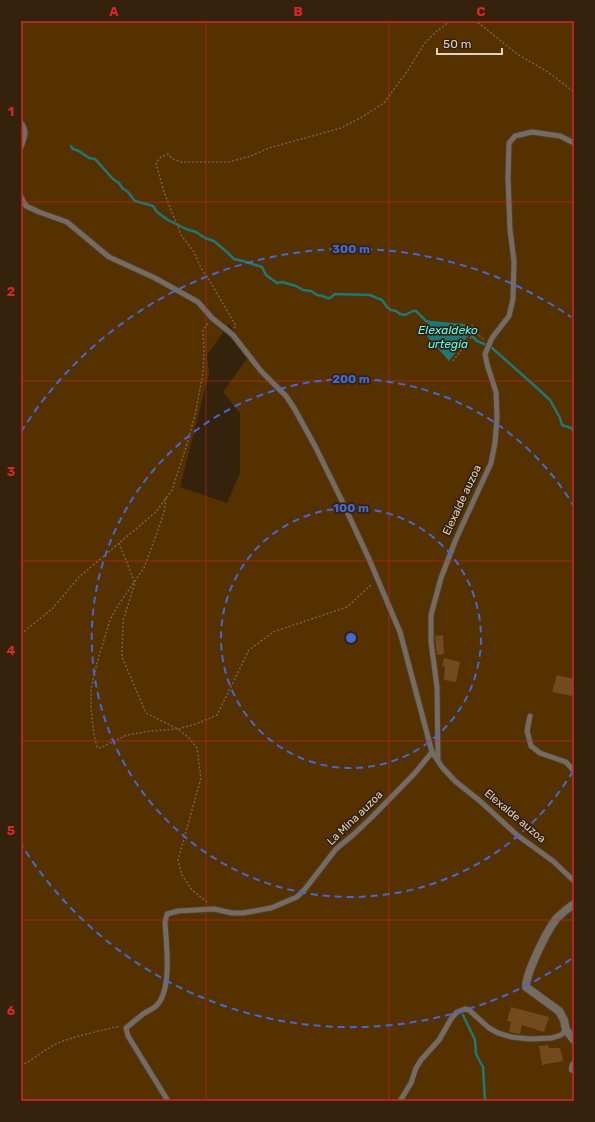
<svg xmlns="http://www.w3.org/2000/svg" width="595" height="1122" viewBox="0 0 595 1122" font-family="Rubik,sans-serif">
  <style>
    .green { fill: #563100; fill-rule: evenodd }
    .water { fill: #1d7877 }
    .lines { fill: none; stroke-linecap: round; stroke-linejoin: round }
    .stream { stroke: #1d7877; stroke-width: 2.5 }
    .building { fill: #734a1d }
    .lane-casing { stroke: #503e2a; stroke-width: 7 }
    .street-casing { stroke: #503e2a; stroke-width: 10 }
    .path { stroke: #73624f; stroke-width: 1.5; stroke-dasharray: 2 2; stroke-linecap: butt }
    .lane { stroke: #766b61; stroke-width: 5 }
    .street { stroke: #766b61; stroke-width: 8 }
    .grid { fill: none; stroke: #d62828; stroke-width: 1; stroke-opacity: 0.55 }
    .ring { fill: none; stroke: #4468d4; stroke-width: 2; stroke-dasharray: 7 5 }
    .labels { text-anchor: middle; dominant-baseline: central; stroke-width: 3.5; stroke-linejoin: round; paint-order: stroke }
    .street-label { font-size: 11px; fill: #dfd2c6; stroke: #35220c }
    .water-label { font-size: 12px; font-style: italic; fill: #5bfbf8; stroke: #35220c }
    .centre { fill: #4468d4; stroke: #35220c; stroke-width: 2 }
    .ring-label { font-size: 12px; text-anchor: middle; font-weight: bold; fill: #4468d4; stroke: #35220c; stroke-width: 3.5; stroke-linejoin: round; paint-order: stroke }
    .neatline { fill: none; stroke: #d62828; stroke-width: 1.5 }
    .grid-label { font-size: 13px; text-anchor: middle; font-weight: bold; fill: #d62828 }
  </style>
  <rect width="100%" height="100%" fill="#35220c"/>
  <path class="green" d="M21,21H574V1101H21ZM229,324L251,353L223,392L240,413V473L227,503L180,487L209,373L207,355Z"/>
  <path class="water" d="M432,321L465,324L468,336L449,361L427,336L425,327L428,323Z"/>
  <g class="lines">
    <g class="stream">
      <path d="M71,146L73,149L79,151L89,158L95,159L113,179L119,183L123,189L127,191L135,201L153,206L157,212L168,220L186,229L196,232L205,238L214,241L228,253L234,259L243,261L262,267L266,275L277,283L282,282L296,286L303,290L311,291L317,295L322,296L328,298H330L335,294L370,295L382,300L387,307L391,310L396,311L400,314L405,315L413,311H416L426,321L433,323"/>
      <path d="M465,331L468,332L477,341L491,347L536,387L550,400L560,418L562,425L571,428L574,431"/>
      <path d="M463,1015L475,1040L476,1054L483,1067L485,1101"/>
    </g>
  </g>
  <g class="building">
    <path d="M443,635L444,654L437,655L435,636Z"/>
    <path d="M444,658L460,662L456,682L444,680L445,667L442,666Z"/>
    <path d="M557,675L574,679V691L572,696L552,692Z"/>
    <path d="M511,1007L549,1017L544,1032L522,1025L520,1034L509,1032L511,1022L507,1021Z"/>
    <path d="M548,1045L549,1048H560L563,1061L542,1065L539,1046Z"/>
  </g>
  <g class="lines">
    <defs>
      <g id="lane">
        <path d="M21,123C28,131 24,139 21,147"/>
        <path d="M21,197L26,206L39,212L67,222L109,257L155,278L198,302L212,318L233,335L261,371L286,396L294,408L315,446L343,503L369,559L400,632L432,752"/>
        <path d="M530,716L527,731L531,746L540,753L566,762L574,771"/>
        <path d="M438,759L437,687L431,642V615L441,578L456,539L491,463L495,443L497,417L496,392L487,364L485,354L492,338L509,316L513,299L514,261L510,230L508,178L509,143L515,136L532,132L560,136L574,143"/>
        <path d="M168,1101L128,1036L126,1028C132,1023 137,1019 143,1014C147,1011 153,1009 156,1006C173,990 166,943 165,922L167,914L178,911L214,909L232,913H243L271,908L297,897L305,889L336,849L353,835L371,818L415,773L432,752L442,767L455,781L480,801L517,835L553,861L574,881"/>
        <path d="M400,1101L411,1083L416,1068L421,1060L439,1040L451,1019L457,1012L465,1009L469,1010L489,1028L498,1033L511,1037L530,1039L552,1038L561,1035L566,1030"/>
      </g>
      <g id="street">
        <path d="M574,904C568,908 562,913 557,918C547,930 526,973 526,987L559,1011L564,1020L566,1030L574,1040"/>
        <path d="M573,1069L574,1065"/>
      </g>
    </defs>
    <use href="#lane" class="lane-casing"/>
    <use href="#street" class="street-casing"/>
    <g class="path">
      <path d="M474,21L480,24L517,54L548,72L574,92"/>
      <path d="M468,326L472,325L474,335L478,334L485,341"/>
      <path d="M234,328L236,326L211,283L201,268L194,252L181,235L164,192L156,163L161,157L168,154L173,159L182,162H229L251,156L269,148L341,128L362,117L384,103L408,70L424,44L437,31L450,21"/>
      <path d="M453,361L471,337L468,325"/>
      <path d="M166,498L164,512L158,530L144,568L117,607L110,620L97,663L91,689V708L94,735L97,747L100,748L127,735L150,731L178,729L190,739L197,748L201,778L178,860L182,875L192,890L207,902"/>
      <path d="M119,543L135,583L123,621L122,657L146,713L178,729L196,724L217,715L249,650L273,632L347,607L372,584"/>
      <path d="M21,634L53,608L79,577L156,512L172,490L187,444L195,415L203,373L204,353L203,330L208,323"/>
      <path d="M21,1066C34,1059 45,1049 58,1043C76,1036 96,1032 115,1027H120"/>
    </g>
    <use href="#lane" class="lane"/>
    <use href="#street" class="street"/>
  </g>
  <path class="grid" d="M206,21V1101M389,21V1101M21,202H574M21,381H574M21,561H574M21,741H574M21,920H574"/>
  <g class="ring">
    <circle cx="351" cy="638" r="130"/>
    <path d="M573 771A259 259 0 1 1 573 505"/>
    <path d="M571 959A389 389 0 0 1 21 844M21 432A389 389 0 0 1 571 317"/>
  </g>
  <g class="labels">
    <g class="street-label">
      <text transform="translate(462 500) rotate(-65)">Elexalde auzoa</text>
      <text transform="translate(515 816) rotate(40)">Elexalde auzoa</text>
      <text transform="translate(355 818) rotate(-44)">La Mina auzoa</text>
    </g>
    <g class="water-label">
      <text x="448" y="330">Elexaldeko<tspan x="448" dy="14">urtegia</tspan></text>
    </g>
  </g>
  <circle cx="351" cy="638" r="6" class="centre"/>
  <g class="ring-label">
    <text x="351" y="253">300 m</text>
    <text x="351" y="383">200 m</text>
    <text x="351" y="512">100 m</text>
  </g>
  <rect width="595" height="1122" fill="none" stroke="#35220c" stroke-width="44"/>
  <path d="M437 48v6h65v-6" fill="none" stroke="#dfd2c6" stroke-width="2"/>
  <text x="443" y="48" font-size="12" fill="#dfd2c6" stroke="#35220c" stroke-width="3" paint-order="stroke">50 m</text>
  <rect x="22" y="22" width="551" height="1078" class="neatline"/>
  <g class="grid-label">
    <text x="114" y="16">A</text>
    <text x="298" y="16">B</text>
    <text x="481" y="16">C</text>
    <text x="11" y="116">1</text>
    <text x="11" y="296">2</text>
    <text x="11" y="476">3</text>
    <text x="11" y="655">4</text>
    <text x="11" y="835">5</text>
    <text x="11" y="1015">6</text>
  </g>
</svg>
